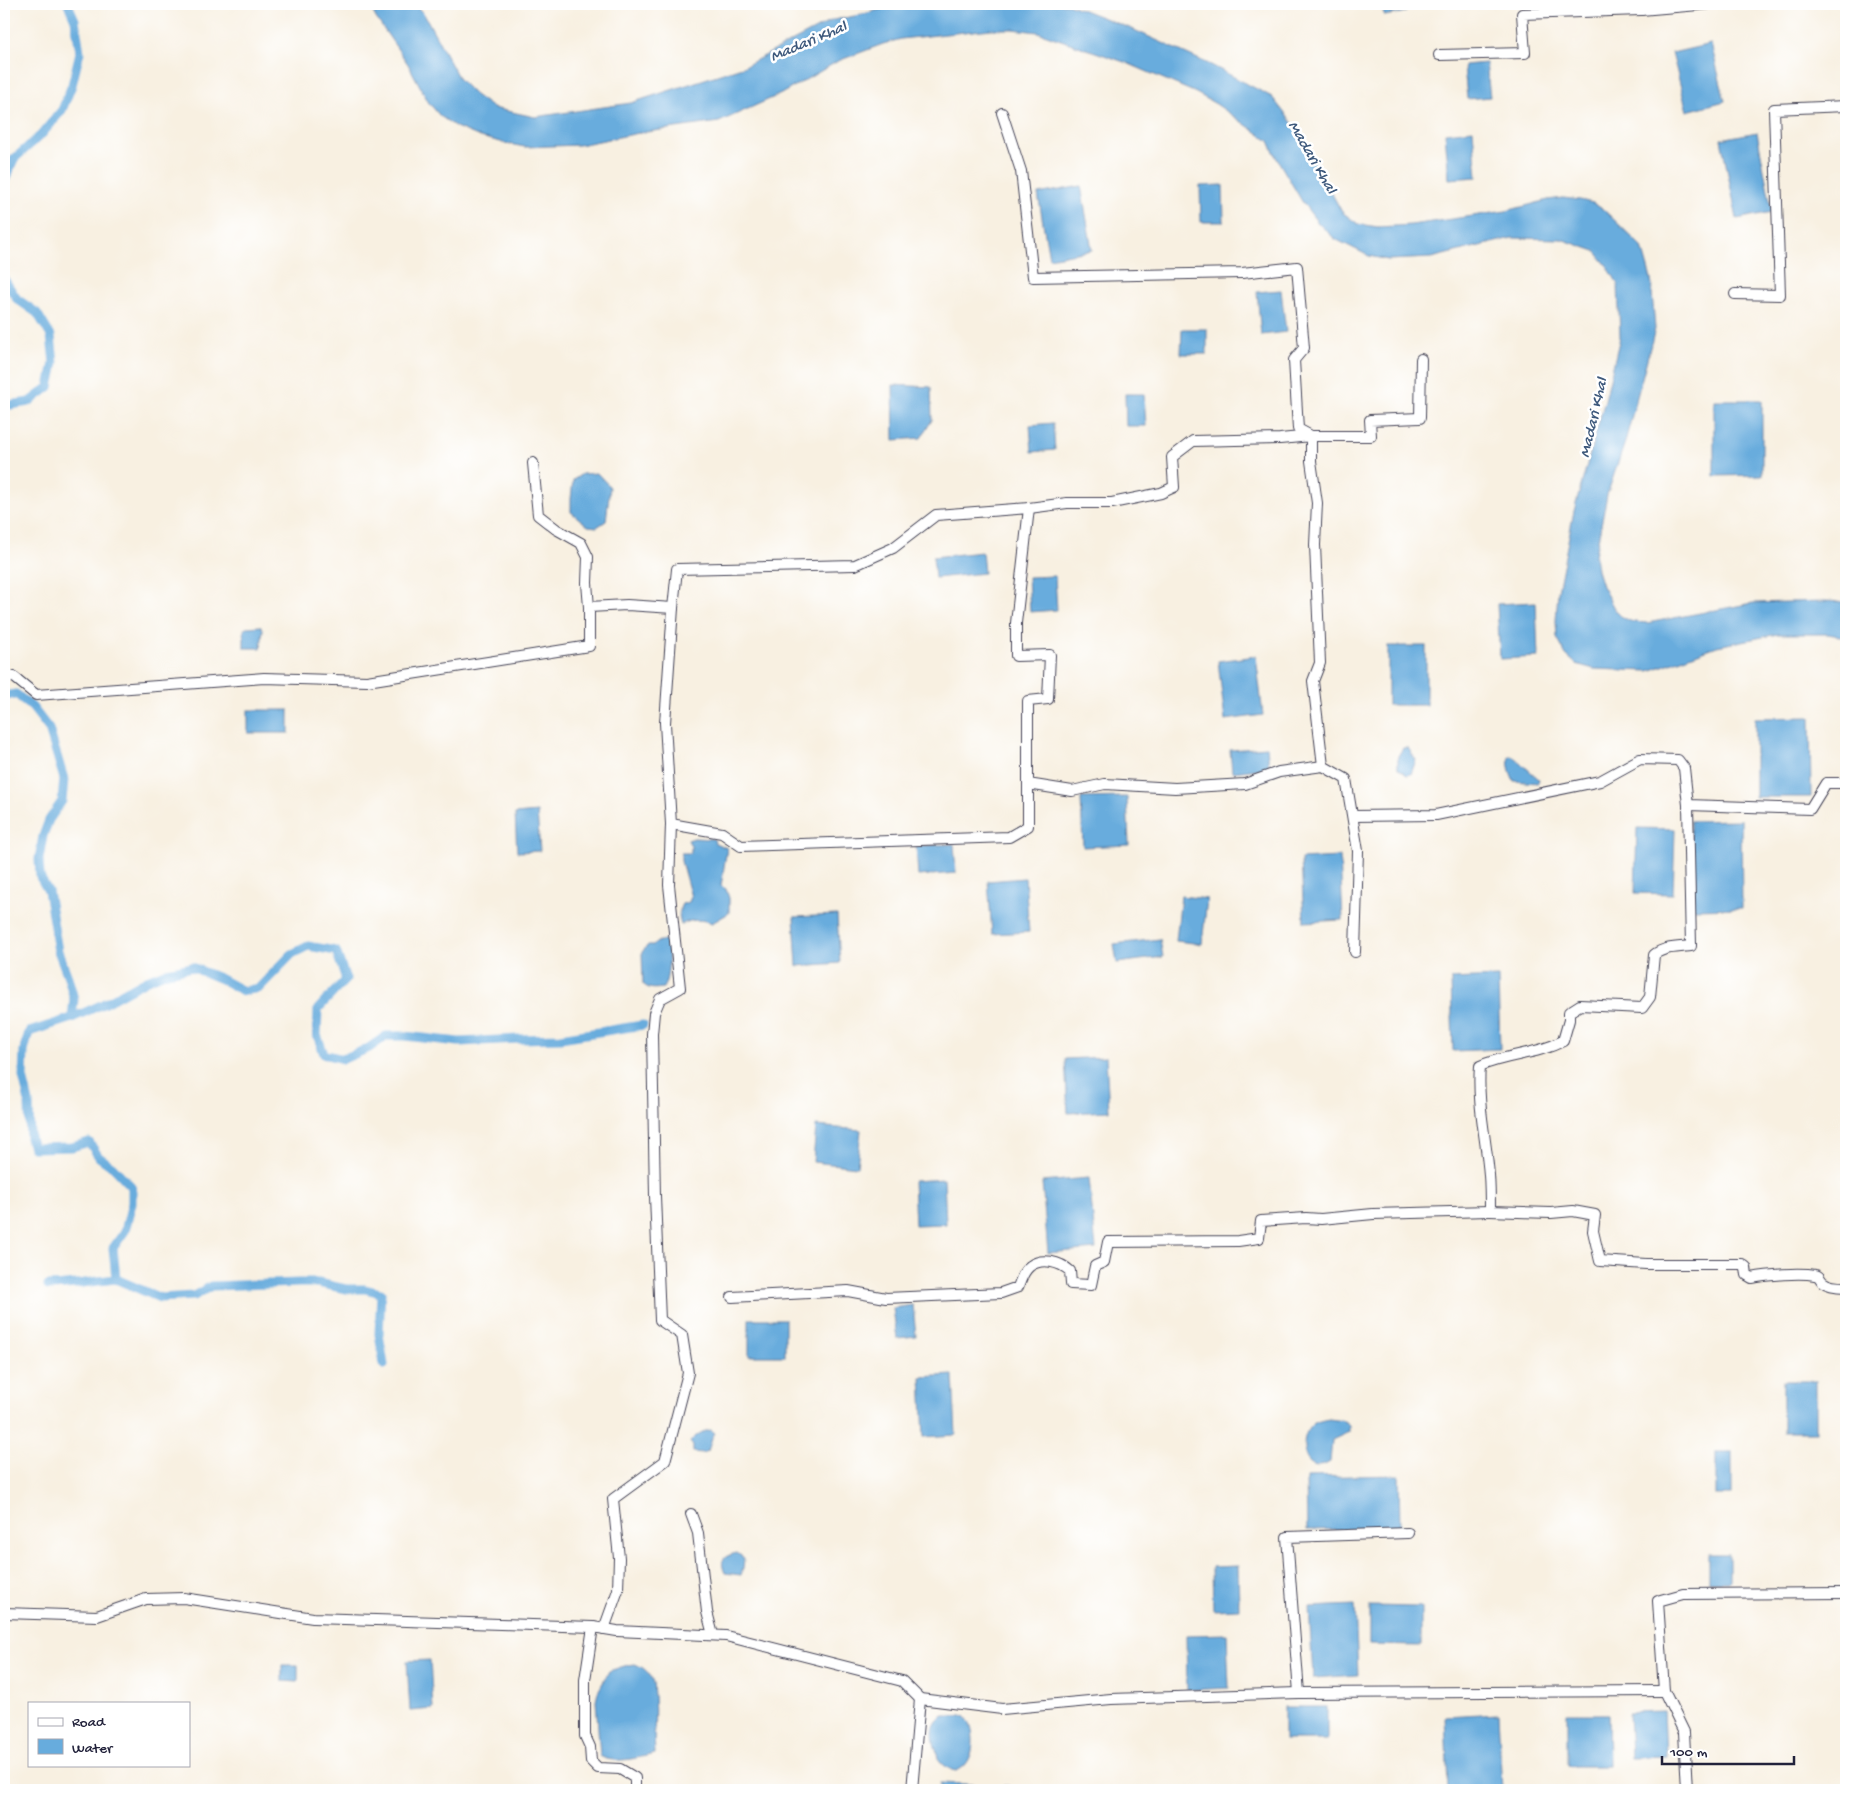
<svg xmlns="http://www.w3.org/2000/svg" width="1850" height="1794" viewBox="0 0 1850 1794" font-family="'Gochi Hand',sans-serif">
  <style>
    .water { fill: #67acdd; stroke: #44678c }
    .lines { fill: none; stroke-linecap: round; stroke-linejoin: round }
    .canal { stroke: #67acdd; stroke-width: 9 }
    .minor-casing { stroke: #424154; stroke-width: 12 }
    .minor { stroke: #fff; stroke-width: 10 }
    .labels { text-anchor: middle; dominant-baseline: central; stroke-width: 5; stroke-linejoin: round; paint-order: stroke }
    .water-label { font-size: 16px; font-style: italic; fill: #3e597c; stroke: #fff }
  </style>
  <rect width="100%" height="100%" fill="#fff"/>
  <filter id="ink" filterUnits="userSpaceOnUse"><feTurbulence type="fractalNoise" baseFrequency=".02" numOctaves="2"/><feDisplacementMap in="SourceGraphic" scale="10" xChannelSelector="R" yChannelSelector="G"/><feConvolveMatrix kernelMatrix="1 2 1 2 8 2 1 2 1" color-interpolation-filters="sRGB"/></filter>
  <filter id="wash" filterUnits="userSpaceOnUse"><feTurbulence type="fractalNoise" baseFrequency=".0096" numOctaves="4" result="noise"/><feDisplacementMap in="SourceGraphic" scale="20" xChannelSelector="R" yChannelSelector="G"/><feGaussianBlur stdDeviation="1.12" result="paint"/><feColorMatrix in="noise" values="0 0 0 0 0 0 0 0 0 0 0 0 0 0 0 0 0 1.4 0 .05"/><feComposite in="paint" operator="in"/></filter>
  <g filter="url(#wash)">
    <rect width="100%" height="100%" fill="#f8f0e1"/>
    <g class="water">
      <path d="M369,4H414L424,14L459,79L475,95L493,108L535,117L631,103L745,66L833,20L860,15L899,4H1068L1132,29L1211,65L1272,97L1294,125L1342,212L1358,224L1378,227L1411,225L1506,211L1548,200L1563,198L1580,200L1593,203L1604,210L1642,247L1651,279L1655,329L1625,442L1607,495L1595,555L1597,570L1602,586L1615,610L1623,618L1633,622L1647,623L1753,603L1824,601L1846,602V637L1828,634H1778L1717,646L1649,671L1594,669L1576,664L1566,655L1557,638L1556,621L1558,591L1574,511L1605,400L1620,337L1618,284L1608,267L1595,251L1561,239L1512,238L1431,258L1388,260L1369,256L1335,239L1318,223L1303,203L1276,157L1269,141L1216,104L1196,93L1127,63L1038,32L1013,29H991L901,39L883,44L838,61L781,94L719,122L639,133L579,145L525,147L509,144L480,137L456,127L440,116L429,103L408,64L376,18Z"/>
      <path d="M1382,4H1404L1406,12L1384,16Z"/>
      <path d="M1711,44L1725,101L1687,111L1672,53Z"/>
      <path d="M1486,63L1490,97L1467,99L1464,65Z"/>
      <path d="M1473,130L1477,177L1449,179L1445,133Z"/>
      <path d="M1757,132L1772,212L1737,219L1721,139Z"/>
      <path d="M1223,185L1224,222H1201L1200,186Z"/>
      <path d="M1081,186L1092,250L1049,258L1038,194Z"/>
      <path d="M1281,290L1286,332L1261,335L1257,292Z"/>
      <path d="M1182,329H1207V354H1181Z"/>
      <path d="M893,385L931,387L932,420L921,438L894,440Z"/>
      <path d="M1125,394H1144L1146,426H1126Z"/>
      <path d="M1714,400H1762V475L1714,476Z"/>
      <path d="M1053,423L1055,450L1032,452L1030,425Z"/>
      <path d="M597,473L610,487L606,521L597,527L588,526L571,512V499L573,480L582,474Z"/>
      <path d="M982,552L984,573L935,578L933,557Z"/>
      <path d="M1055,576L1057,610L1030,612L1028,577Z"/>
      <path d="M1536,602L1538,657L1500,659L1497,604Z"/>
      <path d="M261,626L263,629L261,648H244V630L246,627Z"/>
      <rect x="1388" y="646" width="38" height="59"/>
      <path d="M1256,656L1263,715L1225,720L1218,661Z"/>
      <rect x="248" y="710" width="41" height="23"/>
      <path d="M1810,717L1811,797H1755V718Z"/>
      <path d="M1267,747L1269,768L1232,772L1230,750Z"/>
      <path d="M1403,748H1408L1416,760L1411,774L1407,775L1398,768V756Z"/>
      <path d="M1511,756L1515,758L1539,779L1538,783L1514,781C1511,774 1507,765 1509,757Z"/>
      <path d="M1127,797L1129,845L1083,847L1081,798Z"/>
      <path d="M537,812L540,851L517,852L515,814Z"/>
      <path d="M1741,820L1742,908L1692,909L1690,821Z"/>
      <path d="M1637,828L1675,829L1673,894L1635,893Z"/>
      <path d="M694,838L714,839L715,843L727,848L721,886L726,889L729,898V913L712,923C703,919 689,919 681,925C679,918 678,911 682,904L689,902L691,897L681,861V853H691V846L688,840Z"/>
      <path d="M954,844L956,873L918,876L916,846Z"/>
      <path d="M1340,857L1343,920L1304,922L1301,859Z"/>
      <path d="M1025,878L1029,932L992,934L988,881Z"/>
      <path d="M1181,896L1207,899L1202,944L1176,941Z"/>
      <path d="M837,915L840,963L797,966L794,917Z"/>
      <path d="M1160,939L1163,957L1117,963L1114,944Z"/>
      <path d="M659,941H667C670,951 669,980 663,988C655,989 649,990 643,984L642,952L648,945H653Z"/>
      <path d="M1498,977L1500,1049L1453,1051L1451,979Z"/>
      <path d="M1106,1057L1109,1111L1068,1113L1065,1059Z"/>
      <path d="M816,1126L861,1130L857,1167L813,1162Z"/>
      <path d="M1089,1178L1096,1249L1048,1253L1042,1182Z"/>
      <path d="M944,1179L946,1224L915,1225L913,1181Z"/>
      <path d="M913,1305L916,1336L897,1338L893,1308Z"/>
      <rect x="749" y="1319" width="36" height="37"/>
      <path d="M953,1375L956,1435L924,1437L921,1377Z"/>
      <rect x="1783" y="1381" width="33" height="51"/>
      <path d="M1329,1419L1344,1421L1349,1425V1432L1332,1440L1330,1462C1302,1479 1297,1436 1313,1424C1317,1421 1324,1420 1329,1419Z"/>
      <path d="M711,1430L715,1433L712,1438L708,1451L702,1453L693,1452V1446L690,1442C697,1435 701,1431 711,1430Z"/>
      <rect x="1716" y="1452" width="16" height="43"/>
      <path d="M1399,1475L1400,1528L1307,1530L1306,1477Z"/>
      <path d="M737,1553L744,1558L743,1569L741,1575L725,1573C719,1559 724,1556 737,1553Z"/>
      <rect x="1709" y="1554" width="20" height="28"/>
      <path d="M1238,1566L1239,1609L1213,1610L1212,1567Z"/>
      <path d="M1355,1605L1358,1675L1313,1678L1309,1607Z"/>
      <path d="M1370,1606L1421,1607V1646L1370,1645Z"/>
      <path d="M1227,1634L1229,1688L1187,1690L1186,1635Z"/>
      <path d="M430,1660L433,1709L410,1711L407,1661Z"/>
      <path d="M635,1664C643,1667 651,1673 653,1683C654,1686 653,1691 654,1695C656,1714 653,1734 655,1754C640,1757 614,1765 600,1756L596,1701L598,1692L609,1671C619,1668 625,1665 635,1664Z"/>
      <path d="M282,1665H298V1682L282,1681Z"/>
      <rect x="1284" y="1707" width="43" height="33"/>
      <path d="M1664,1711L1666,1756L1631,1757L1629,1712Z"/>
      <path d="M1498,1713L1502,1790H1448L1445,1716Z"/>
      <path d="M1567,1714H1608L1609,1766H1567Z"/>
      <path d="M944,1716H965C975,1727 976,1752 966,1764C964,1767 960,1769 957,1771C950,1770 944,1766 940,1761C937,1758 937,1754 936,1750C932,1738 930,1722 944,1716Z"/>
      <path d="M940,1783L1009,1786V1790H940Z"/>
    </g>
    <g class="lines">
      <g class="canal">
        <path d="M4,183L14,159L42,134L62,110L72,85L80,52L75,20L68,4"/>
        <path d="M4,279L17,299L37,313L51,336L54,363L49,387L29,402L4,406"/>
        <path d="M4,696L16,694L32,707L49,729L64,779L62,801L49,820L43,836L39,859L40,877L48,891L58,951L68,977L74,999L72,1018L29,1032L24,1051L23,1077L29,1102L30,1138L33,1148L72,1147L89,1142L99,1157L113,1167L132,1187V1203L125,1231L113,1248L116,1279C93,1281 71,1286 48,1286"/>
        <path d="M72,1018L103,1004L147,980L167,972L192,967L221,979L243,991L259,988L292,954L308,946L336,951L346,979L318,1009L317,1035L324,1054L343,1059L369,1048L386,1036H405L459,1042L519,1039L560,1038L643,1025"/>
        <path d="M116,1279L160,1298L194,1296L211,1286L299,1283H318L346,1289H365L381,1293L379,1334L384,1365"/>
      </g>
    </g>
  </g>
  <g filter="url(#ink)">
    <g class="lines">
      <defs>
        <g id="minor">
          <path d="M1641,10L1710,4"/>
          <path d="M1439,55L1525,53L1522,14L1641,10L1640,4"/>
          <path d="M1002,113L1021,171L1033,277L1242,273L1297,267L1304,348L1294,360L1298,429L1311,436H1371L1370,420L1420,418L1421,359"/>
          <path d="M1735,294L1780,295L1774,109L1846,106"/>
          <path d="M533,463L538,515L556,529L581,543L588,557L587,583L589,607"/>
          <path d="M1029,508L1067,503H1112L1161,493L1174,487L1172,457L1193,441L1280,439L1311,436V461L1317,503L1315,545L1320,663L1313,681L1323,766"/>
          <path d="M673,608L677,569L855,565L893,548L936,515L1029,508L1016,623V656L1050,655L1048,699L1028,701V784L1072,791L1105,784L1175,788L1245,784L1279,772L1323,766L1346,779L1358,851L1355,952"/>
          <path d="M4,676L14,677L36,695L264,678L367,681L589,646V607L627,605L673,608L665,723L671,824L722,833L741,846L1009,837L1028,826V784"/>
          <path d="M1688,805L1691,946C1680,947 1663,947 1654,955L1650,997L1642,1008L1580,1005L1569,1012V1020L1563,1041C1536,1055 1507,1054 1480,1066C1477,1103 1486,1138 1489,1175C1490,1187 1490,1199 1490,1211L1551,1213L1573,1211L1595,1215L1593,1231L1600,1261L1646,1264H1742L1746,1267L1747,1275L1752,1278C1767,1275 1800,1272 1815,1275C1821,1276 1819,1279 1823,1282C1829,1287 1840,1287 1846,1287"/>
          <path d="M1353,816L1436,815L1600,781L1640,759L1678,760L1684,768L1688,805L1810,809L1826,783H1846"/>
          <path d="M732,1297L848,1291L886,1298L1001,1293L1018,1287C1021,1280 1023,1271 1030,1266C1042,1257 1060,1262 1070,1271L1071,1284L1091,1285L1095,1266L1104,1262L1108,1242L1238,1241L1259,1238L1261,1221L1306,1218L1321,1219L1373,1214L1490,1211"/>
          <path d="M691,1514L698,1533L707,1612L713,1635"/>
          <path d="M4,1613L97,1616L146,1599L184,1598L313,1618L593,1627L617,1631L726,1636L902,1681L920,1699L1002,1709L1111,1699L1299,1693L1664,1691"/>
          <path d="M593,1627L585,1680V1736L590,1747L591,1761L598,1768L620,1769L635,1778V1790"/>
          <path d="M604,1629L618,1590L619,1558L613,1499L665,1461L688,1373L682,1335L660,1320L655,1196L652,1034L654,1013L660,999L680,988L669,885L671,824"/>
          <path d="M1299,1693L1287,1537L1408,1533"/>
          <path d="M912,1790L920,1699"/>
          <path d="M1687,1790L1684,1732L1664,1691L1658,1601L1683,1594L1846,1593"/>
        </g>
      </defs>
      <use href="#minor" class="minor-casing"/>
      <use href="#minor" class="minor"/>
    </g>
  </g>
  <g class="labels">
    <g class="water-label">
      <text transform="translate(809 43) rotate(-23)">Madari Khal</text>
      <text transform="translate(1311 158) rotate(60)">Madari Khal</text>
      <text transform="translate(1595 418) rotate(-77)">Madari Khal</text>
    </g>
  </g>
  <rect width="1850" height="1794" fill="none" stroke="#fff" stroke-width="20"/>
  <rect x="28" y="1702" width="162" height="65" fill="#ffffff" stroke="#a7a7b1"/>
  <rect x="38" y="1718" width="25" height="8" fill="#ffffff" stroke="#a7a7b1"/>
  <text x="72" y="1726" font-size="15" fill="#22223b">Road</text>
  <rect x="38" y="1739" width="25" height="15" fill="#67acdd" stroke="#a7a7b1"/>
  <text x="72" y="1752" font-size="15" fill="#22223b">Water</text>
  <path d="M1662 1756v8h132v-8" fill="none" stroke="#22223b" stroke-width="2.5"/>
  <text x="1670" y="1756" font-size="15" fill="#22223b" stroke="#ffffff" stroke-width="4" paint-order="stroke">100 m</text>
</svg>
